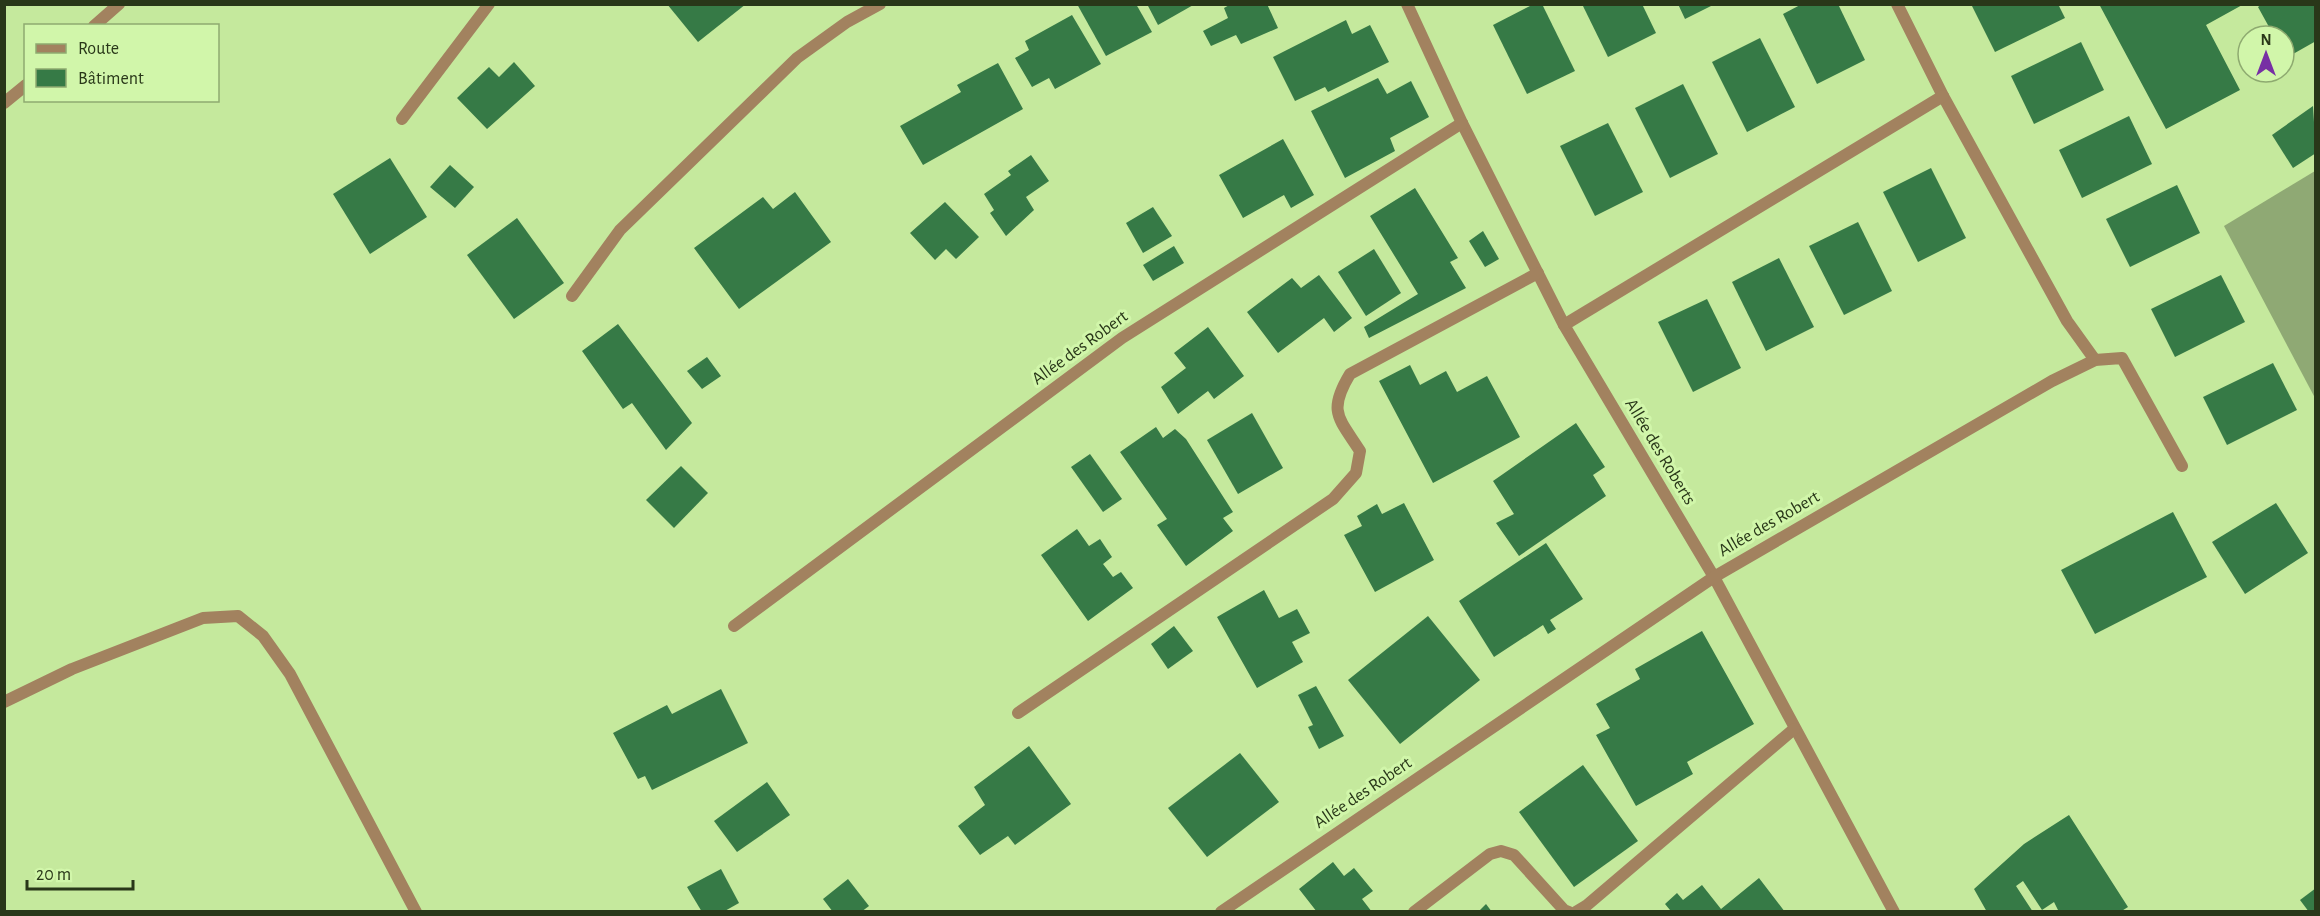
<svg xmlns="http://www.w3.org/2000/svg" width="2320" height="916" viewBox="0 0 2320 916" font-family="'Alegreya Sans',sans-serif">
  <style>
    .forest { fill: #8fa974 }
    .building { fill: #367a46 }
    .lines { fill: none; stroke-linecap: round; stroke-linejoin: round }
    .lane { stroke: #a2825f; stroke-width: 12 }
    .street { stroke: #a2825f; stroke-width: 12 }
    .labels { text-anchor: middle; dominant-baseline: central; stroke-width: 6; stroke-linejoin: round; paint-order: stroke }
    .street-label { font-size: 18px; fill: #293719; stroke: #d1f6aa }
  </style>
  <rect width="100%" height="100%" fill="#c5e99d"/>
  <path class="forest" d="M2315,171V398L2224,226Z"/>
  <g class="building">
    <path d="M667,4H746L698,42Z"/>
    <path d="M1077,4H1136L1152,32L1106,56Z"/>
    <path d="M1147,4H1195L1158,25Z"/>
    <path d="M1231,4H1267L1278,28L1241,44L1236,35L1211,46L1203,31L1228,18L1224,8Z"/>
    <path d="M1534,4H1542L1575,71L1527,94L1493,25Z"/>
    <path d="M1582,4H1642L1656,33L1608,57Z"/>
    <path d="M1678,4H1715L1685,19Z"/>
    <path d="M1802,4H1838L1865,60L1817,84L1783,14Z"/>
    <path d="M1971,4H2058L2065,18L1995,52Z"/>
    <path d="M2099,4H2244L2206,25L2240,90L2166,129Z"/>
    <path d="M2262,4H2316V41L2286,58L2284,36H2274L2258,7Z"/>
    <path d="M1072,15L1101,64L1055,89L1049,78L1032,87L1015,58L1029,50L1025,41Z"/>
    <path d="M1346,20L1352,34L1370,25L1389,62L1328,92L1325,87L1295,101L1273,57Z"/>
    <path d="M1760,38L1795,107L1747,132L1712,62Z"/>
    <path d="M2081,42L2104,90L2034,124L2011,76Z"/>
    <path d="M514,62L535,86L487,129L457,98L489,67L499,77Z"/>
    <path d="M998,63L1023,109L923,165L900,126L961,92L957,85Z"/>
    <path d="M1378,78L1387,94L1411,81L1429,117L1390,138L1395,151L1345,178L1311,111Z"/>
    <path d="M1683,84L1718,154L1670,178L1635,108Z"/>
    <path d="M2313,106L2316,153L2293,168L2272,135Z"/>
    <path d="M2129,116L2152,164L2082,198L2059,150Z"/>
    <path d="M1608,123L1643,192L1595,216L1560,146Z"/>
    <path d="M1283,139L1314,195L1291,208L1284,195L1243,218L1219,175Z"/>
    <path d="M1031,155L1049,181L1026,197L1034,210L1006,236L990,213L994,210L984,194L1011,175L1008,171Z"/>
    <path d="M390,158L427,217L370,254L333,194Z"/>
    <path d="M450,165L474,187L455,208L430,187Z"/>
    <path d="M1931,168L1966,238L1918,262L1883,192Z"/>
    <path d="M2177,185L2200,233L2130,267L2106,219Z"/>
    <path d="M1415,188L1458,258L1450,262L1466,288L1369,338L1364,327L1418,294L1370,216Z"/>
    <path d="M795,192L831,242L739,309L694,248L763,197L773,209Z"/>
    <path d="M945,202L979,237L956,259L946,249L935,260L910,233Z"/>
    <path d="M1153,207L1172,236L1143,253L1126,223Z"/>
    <path d="M517,218L564,283L514,319L467,255Z"/>
    <path d="M1858,222L1892,291L1844,315L1809,246Z"/>
    <path d="M1483,231L1499,259L1485,267L1469,241Z"/>
    <path d="M1174,246L1184,263L1153,281L1143,265Z"/>
    <path d="M1374,249L1401,293L1366,316L1338,272Z"/>
    <path d="M1779,258L1814,327L1766,351L1732,282Z"/>
    <path d="M1319,275L1352,318L1334,332L1324,318L1278,353L1247,312L1292,278L1301,288Z"/>
    <path d="M2221,275L2245,322L2175,357L2151,309Z"/>
    <path d="M1707,299L1741,368L1693,392L1658,322Z"/>
    <path d="M618,324L692,423L666,450L632,403L623,409L582,351Z"/>
    <path d="M1208,327L1244,376L1214,399L1208,391L1178,414L1161,387L1186,368L1174,353Z"/>
    <path d="M707,357L721,376L702,389L687,371Z"/>
    <path d="M2273,363L2297,410L2227,445L2203,397Z"/>
    <path d="M1410,365L1420,385L1446,371L1457,392L1487,376L1520,437L1433,483L1379,381Z"/>
    <path d="M1252,413L1283,468L1238,494L1207,440Z"/>
    <path d="M1576,423L1605,467L1593,475L1606,496L1519,556L1496,523L1514,514L1493,481Z"/>
    <path d="M1156,427L1163,438L1175,429L1186,439L1233,512L1223,518L1233,531L1186,566L1157,525L1167,519L1120,452Z"/>
    <path d="M1090,454L1122,499L1103,512L1071,467Z"/>
    <path d="M681,466L708,493L674,528L646,500Z"/>
    <path d="M1404,503L1434,560L1375,592L1344,535L1362,526L1357,516L1377,504L1382,514Z"/>
    <path d="M2276,503L2308,553L2245,594L2212,542Z"/>
    <path d="M2173,512L2207,577L2095,634L2061,570Z"/>
    <path d="M1077,529L1089,546L1100,539L1112,557L1103,564L1113,577L1121,572L1133,588L1088,621L1041,555Z"/>
    <path d="M1546,543L1583,599L1550,620L1556,629L1548,634L1543,625L1494,657L1459,601Z"/>
    <path d="M1264,590L1279,618L1297,609L1310,633L1292,642L1303,662L1257,688L1217,617Z"/>
    <path d="M1428,616L1480,680L1400,744L1348,680Z"/>
    <path d="M1174,626L1193,651L1168,669L1151,644Z"/>
    <path d="M1702,631L1754,724L1687,762L1693,774L1636,806L1596,735L1610,728L1596,704L1640,679L1635,669Z"/>
    <path d="M1316,686L1344,736L1319,749L1308,727L1313,725L1298,695Z"/>
    <path d="M721,689L748,743L652,790L645,776L638,779L613,733L667,705L672,714Z"/>
    <path d="M1029,746L1071,804L1015,845L1008,836L980,855L958,826L985,805L974,787Z"/>
    <path d="M1240,753L1279,802L1207,857L1168,808Z"/>
    <path d="M1583,765L1638,841L1574,887L1519,812Z"/>
    <path d="M767,782L790,815L737,852L714,821Z"/>
    <path d="M2069,815L2128,907L2120,912H2059L2054,902L2042,910L2023,881L2016,886L2033,912H1987L1974,889L2024,844Z"/>
    <path d="M1333,862L1344,876L1354,868L1373,891L1362,899L1372,912H1317L1299,889Z"/>
    <path d="M721,869L739,903L723,912H702L687,887Z"/>
    <path d="M1759,878L1785,912H1668L1670,910L1665,904L1677,893L1683,900L1702,885L1721,909Z"/>
    <path d="M848,879L869,906L861,912H833L823,899Z"/>
    <path d="M2316,888V912H2309L2300,900Z"/>
    <path d="M1486,904L1492,912H1478Z"/>
  </g>
  <g class="lines">
    <path class="lane" d="M4,702L72,669L203,618L238,616L263,636L290,674L416,912"/>
    <g class="street">
      <path d="M1407,4L1462,123L1564,325L1714,577L1894,912"/>
      <path d="M1897,4L1943,96L2067,321L2095,360"/>
      <path d="M94,26L119,4"/>
      <path d="M4,103L26,85"/>
      <path d="M402,119L489,4"/>
      <path d="M572,296L620,230L797,58L847,22L880,4"/>
      <path d="M1564,325L1943,96"/>
      <path d="M734,626L1122,338L1462,123"/>
      <path d="M1018,713L1333,499L1356,473L1360,451C1339,418 1327,412 1350,374L1538,273"/>
      <path d="M1221,912L1714,577L2052,381L2095,360L2122,358L2182,466"/>
      <path d="M1414,912L1490,854L1501,851L1514,855L1564,910L1569,912"/>
      <path d="M1576,912L1586,906L1794,729"/>
    </g>
  </g>
  <g class="labels">
    <g class="street-label">
      <text transform="translate(1080 348) rotate(-36)">Allée des Robert</text>
      <text transform="translate(1660 452) rotate(59)">Allée des Roberts</text>
      <text transform="translate(1769 524) rotate(-30)">Allée des Robert</text>
      <text transform="translate(1363 793) rotate(-34)">Allée des Robert</text>
    </g>
  </g>
  <rect width="2320" height="916" fill="none" stroke="#293719" stroke-width="12"/>
  <rect x="24" y="24" width="195" height="78" fill="#d1f6aa" stroke="#8eaa70" stroke-width="1.5"/>
  <rect x="36" y="44" width="30" height="9" fill="#a2825f" stroke="#8eaa70" stroke-width="1.5"/>
  <text x="78" y="54" font-size="18" fill="#293719">Route</text>
  <rect x="36" y="69" width="30" height="18" fill="#367a46" stroke="#8eaa70" stroke-width="1.5"/>
  <text x="78" y="84" font-size="18" fill="#293719">Bâtiment</text>
  <g transform="translate(2266 54)"><circle r="28" fill="#d1f6aa" stroke="#8eaa70" stroke-width="1.5"/>
  <path d="M0-4.5L10 22L0 15L-10 22Z" fill="#7730a4"/>
  <text y="-9" font-size="16" font-weight="bold" text-anchor="middle" fill="#293719">N</text>
  </g>
  <path d="M27 880v9h106v-9" fill="none" stroke="#293719" stroke-width="3"/>
  <text x="36" y="880" font-size="18" fill="#293719" stroke="#d1f6aa" stroke-width="4.5" paint-order="stroke">20 m</text>
</svg>
